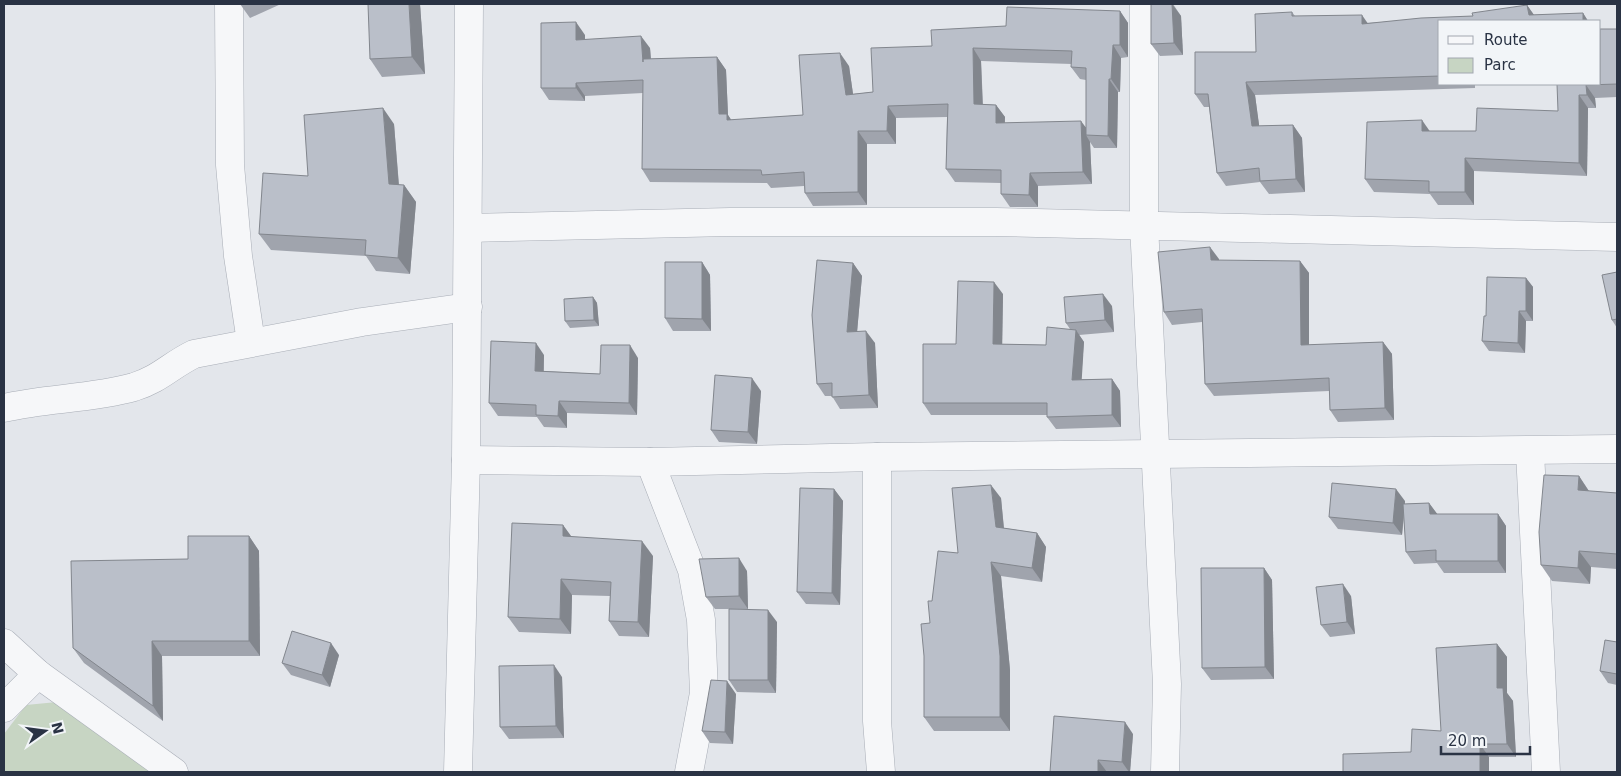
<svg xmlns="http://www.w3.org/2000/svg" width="1621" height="776" viewBox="0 0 1621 776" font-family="'DejaVu Sans',sans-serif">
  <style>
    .green { fill: #c7d5c3 }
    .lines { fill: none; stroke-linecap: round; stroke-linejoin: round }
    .minor-casing { stroke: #a8adb6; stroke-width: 29 }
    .minor { stroke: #f6f7f9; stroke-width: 28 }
    .wall { fill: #a0a4ad; fill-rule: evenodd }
    .shaded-wall { fill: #82868d }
    .building { fill: #babfc9; stroke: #82868d }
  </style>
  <rect width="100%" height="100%" fill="#e3e6eb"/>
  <path class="green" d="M57,702L151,772H4V734L26,705Z"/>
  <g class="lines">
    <defs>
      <g id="minor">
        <path d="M229,4L230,165L238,256L251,342"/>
        <path d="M1144,4V225L1167,684L1165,772"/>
        <path d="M468,228L730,222H996L1617,237"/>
        <path d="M4,408C46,398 91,399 134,387C160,379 171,365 194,354L362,322L468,307"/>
        <path d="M1530,452L1546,772"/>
        <path d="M877,457V721L881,772"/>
        <path d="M466,460L650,462L877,457L1617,449"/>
        <path d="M650,462L692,570L701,620L704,693L689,772"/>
        <path d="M4,643L38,674L174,772"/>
        <path d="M4,708L38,674"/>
        <path d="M458,772L466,460L469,4"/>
      </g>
    </defs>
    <use href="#minor" class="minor-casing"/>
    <use href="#minor" class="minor"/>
  </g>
  <g class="wall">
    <path d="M240,4H281L250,18Z"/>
    <path d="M420,4L425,74L382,77L370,59Z"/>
    <path d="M1173,4L1181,16L1183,55L1160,56L1151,44Z"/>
    <path d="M1527,5L1534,15L1583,13L1588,21H1440V84H1475V88L1255,95L1259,126L1293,125L1302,138L1305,192L1269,194L1260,182L1226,186L1217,173L1209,107H1204L1195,94L1256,52L1292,12L1295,16L1367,23L1473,16Z"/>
    <path d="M1120,11L1128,23V57L1121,58L1120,92H1118L1117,148H1094L1090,142L1092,184L1038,186V207H1010L1001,194V183L955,182L946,169L947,117L896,118V144H867V205L813,206L805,193L804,186L771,188L767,183L650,182L642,169L643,93L585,96V101L549,100L541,88L585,35V39L650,48L651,59L717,57L726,70L728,115L731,120L803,115L849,66L853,94L873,92L932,46L1006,26ZM981,61L1072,64L1071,67L1080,79L1086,80V127L1005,123V117L996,105L983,104Z"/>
    <path d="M1617,29V97L1595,98L1596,108H1588L1587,176L1474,171V205H1438L1430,194L1374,192L1365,179L1429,131H1476L1558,111Z"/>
    <path d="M394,124L399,185H404L416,202L410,274L376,271L366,256L271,250L259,234L308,176Z"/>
    <path d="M1219,259V261H1300L1309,273V345L1383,342L1392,354L1394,420L1338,422L1330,410L1329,391L1214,396L1205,384L1202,322L1172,325L1164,312Z"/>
    <path d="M702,262L710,275L711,331H673L665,318Z"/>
    <path d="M853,263L862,276L857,332L875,343L878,408L840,409L832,396H825L817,384Z"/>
    <path d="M1617,272V328L1612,320Z"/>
    <path d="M1526,278L1533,287V321H1526L1525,353L1489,351L1482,341Z"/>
    <path d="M1003,294L1002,344L1046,345L1070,329L1066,323L1112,306L1114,332L1079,335L1084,342L1081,379H1112L1120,391L1121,427L1056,429L1047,417V415H931L923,403L956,344Z"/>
    <path d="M593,297L597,303L599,326L570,328L565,321Z"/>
    <path d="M544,355V371L600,374L638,358L637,415L567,413V428L544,427L537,417L498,416L489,403Z"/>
    <path d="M761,391L757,444L719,442L711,430Z"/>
    <path d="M1579,476L1589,491L1617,493V569L1591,567L1590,584L1552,581L1541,565Z"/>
    <path d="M834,489L843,501L840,605L806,604L797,592Z"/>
    <path d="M1001,498L1004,528L1037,533L1046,547L1042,582L1001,576L1010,670V731H934L924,717L932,601L958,553Z"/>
    <path d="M1405,501V504L1429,503L1437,514H1498L1506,526V573H1444L1437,563L1414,564L1406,552L1404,515L1402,535L1338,529L1329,517Z"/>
    <path d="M563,525L571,537L653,556L649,637L619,636L609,621L610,596L572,595L571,634L519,632L508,617Z"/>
    <path d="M249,536L259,551L260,656H162L163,721L84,663L73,648L188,559Z"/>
    <path d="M1264,568L1272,580L1274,679L1211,680L1202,668Z"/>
    <path d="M747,571L748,609H715L706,597Z"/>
    <path d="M1351,596L1355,634L1330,637L1321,625Z"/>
    <path d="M777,622L776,693L737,692L729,680Z"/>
    <path d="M1617,642V685L1608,683L1600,671Z"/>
    <path d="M1497,644L1507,657V693L1513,701L1516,757H1489L1411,752L1441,731Z"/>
    <path d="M339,655L330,687L291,675L282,663Z"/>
    <path d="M562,677L564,738L509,739L500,727Z"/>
    <path d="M736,694L733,744L710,743L702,731Z"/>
    <path d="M1133,734L1130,772H1050Z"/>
  </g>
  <g class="shaded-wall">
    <path d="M409,4H420L425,74L412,57Z"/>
    <path d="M1172,4L1181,16L1183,55L1174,43Z"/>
    <path d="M1527,5L1536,18L1529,15Z"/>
    <path d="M1120,11L1128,23V57L1120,45Z"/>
    <path d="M1583,13L1588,21H1583Z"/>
    <path d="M1362,15L1371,28L1362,24Z"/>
    <path d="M576,22L585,35V53L576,40Z"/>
    <path d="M641,36L650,48L652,75L643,62Z"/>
    <path d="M1113,45L1121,58L1120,92L1111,79Z"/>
    <path d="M973,48L981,61L983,117L974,104Z"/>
    <path d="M840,53L849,66L855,108L846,95Z"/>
    <path d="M717,57L726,70L728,115L736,127L719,114Z"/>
    <path d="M1109,79L1118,92L1117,148L1108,136Z"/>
    <path d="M1246,82L1255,95L1261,139L1252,126Z"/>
    <path d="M576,83L585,96V101L576,88Z"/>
    <path d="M1586,85L1595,98L1596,108L1587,95Z"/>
    <path d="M1579,95L1588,108L1587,176L1579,163Z"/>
    <path d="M996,105L1005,117L1004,136L996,123Z"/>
    <path d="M888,106L896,118V144L887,131Z"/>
    <path d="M383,108L394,124L400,201L389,184Z"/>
    <path d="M1422,120L1431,133L1422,131Z"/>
    <path d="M1081,121L1090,133L1086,135L1090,142L1092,184L1083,172Z"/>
    <path d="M1293,125L1302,138L1305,192L1296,179Z"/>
    <path d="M858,131L867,144V205L858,192Z"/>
    <path d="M1465,158L1474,171V205L1465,192Z"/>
    <path d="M1030,173L1038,186V207L1029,195Z"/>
    <path d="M404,185L416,202L410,274L398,258Z"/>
    <path d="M1210,247L1219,259L1220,273L1211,260Z"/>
    <path d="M1300,261L1309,273V357L1301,345Z"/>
    <path d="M702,262L710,275L711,331L702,319Z"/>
    <path d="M853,263L862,276L856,344L847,332Z"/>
    <path d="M1526,278L1533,287V321L1526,311Z"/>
    <path d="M994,282L1003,294L1002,357L993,344Z"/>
    <path d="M1103,294L1112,306L1114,332L1105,320Z"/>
    <path d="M593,297L597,303L599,326L594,320Z"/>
    <path d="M1519,311L1526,321L1525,353L1518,343Z"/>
    <path d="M1076,330L1084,342L1081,392L1072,380Z"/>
    <path d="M866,331L875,343L878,408L869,395Z"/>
    <path d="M1383,342L1392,354L1394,420L1385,408Z"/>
    <path d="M536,343L544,355L543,383L535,371Z"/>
    <path d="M630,345L638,358L637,415L629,403Z"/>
    <path d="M752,378L761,391L757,444L748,432Z"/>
    <path d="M1112,379L1120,391L1121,427L1112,415Z"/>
    <path d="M559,401L567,413V428L558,416Z"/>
    <path d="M1579,476L1590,493L1578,490Z"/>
    <path d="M991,485L1001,498L1005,541L996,527Z"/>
    <path d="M834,489L843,501L840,605L832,593Z"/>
    <path d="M1396,489L1405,501L1402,535L1393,523Z"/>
    <path d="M1429,503L1438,515L1430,514Z"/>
    <path d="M1498,514L1506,526V573L1498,561Z"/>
    <path d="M563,525L574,540L563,536Z"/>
    <path d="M1037,533L1046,547L1042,582L1032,568Z"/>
    <path d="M249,536L259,551L260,656L249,641Z"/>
    <path d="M642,541L653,556L649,637L638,622Z"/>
    <path d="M1579,551L1591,567L1590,584L1578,568Z"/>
    <path d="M739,558L747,571L748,609L739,596Z"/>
    <path d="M991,562L1001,576L1010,670V731L1000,717Z"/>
    <path d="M1264,568L1272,580L1274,679L1265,667Z"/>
    <path d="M561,579L572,595L571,634L560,619Z"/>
    <path d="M1343,584L1351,596L1355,634L1347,622Z"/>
    <path d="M768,610L777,622L776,693L768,680Z"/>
    <path d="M152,641L162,656L163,721L153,706Z"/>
    <path d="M331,643L339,655L330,687L322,675Z"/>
    <path d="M1497,644L1507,657V693L1513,701L1516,757L1507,744L1497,688Z"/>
    <path d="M554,665L562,677L564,738L556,726Z"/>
    <path d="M727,681L736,694L733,744L725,732Z"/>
    <path d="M1125,722L1133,734L1130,772H1129L1122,762Z"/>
    <path d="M1480,744L1489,757V772H1480Z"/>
    <path d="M1098,760L1107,772H1098Z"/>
  </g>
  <g class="building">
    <path d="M368,4H409L412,57L370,59Z"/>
    <path d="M1151,4H1172L1174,43L1151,44Z"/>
    <path d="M1527,5L1529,15L1583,13V21H1440V76L1246,82L1252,126L1293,125L1296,179L1260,181L1259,168L1217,173L1208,94H1195V52H1256L1255,14L1292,12V16L1362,15V24L1421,18L1473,16L1472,13Z"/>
    <path d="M1007,7L1120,11V45H1113L1111,79H1109L1108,136L1086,135V68L1071,67L1072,51L973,48L974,104L996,105V123L1081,121L1083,172L1030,173L1029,195L1001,194V170L946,169L948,104L888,106L887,131H858V192L805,193L804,172L762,175L761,170L642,169L643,80L576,83V88H541V23L576,22V40L641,36L643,62V59L717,57L719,114H727V120L803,115L799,55L840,53L846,95L873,92L871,48L932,46L931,30L1006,26Z"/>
    <path d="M1600,29H1617V84L1586,85L1587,95H1579V163L1465,158V192H1429V181L1365,179L1367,122L1422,120V131H1476L1477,108L1558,111L1557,84H1600Z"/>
    <path d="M383,108L389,184L404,185L398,258L365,255L366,240L259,234L263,173L308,176L304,115Z"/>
    <path d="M1210,247L1211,260L1300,261L1301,345L1383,342L1385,408L1330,410L1329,378L1205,384L1202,309L1164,312L1158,252Z"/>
    <path d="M817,260L853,263L847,332L866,331L869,395L832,397V383L817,384L812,315Z"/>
    <path d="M665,262H702V319L665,318Z"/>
    <path d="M1617,272V319L1612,320L1602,275Z"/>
    <path d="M1487,277L1526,278V311H1519L1518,343L1482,341L1484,316H1486Z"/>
    <path d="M958,281L994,282L993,344L1046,345L1047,327L1076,330L1072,380L1112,379V415L1047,417V403H923V344H956Z"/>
    <path d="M1103,294L1105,320L1066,323L1064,297Z"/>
    <path d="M593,297L594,320L565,321L564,299Z"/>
    <path d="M491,341L536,343L535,371L600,374L601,345H630L629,403L559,401L558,416L536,415V405L489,403Z"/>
    <path d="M715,375L752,378L748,432L711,430Z"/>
    <path d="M1544,475L1579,476L1578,490L1617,493V554L1579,551L1578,568L1541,565L1539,532Z"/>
    <path d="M1332,483L1396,489L1393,523L1329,517Z"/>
    <path d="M991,485L996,527L1037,533L1032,568L991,562L1000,656V717H924V656L921,624L930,623L928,601H932L938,551L958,553L952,488Z"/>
    <path d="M800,488L834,489L832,593L797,592Z"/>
    <path d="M1429,503L1430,514H1498V561H1436V550L1406,552L1403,504Z"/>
    <path d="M512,523L563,525V536L642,541L638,622L609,621L611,582L561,579L560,619L508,617Z"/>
    <path d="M188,536H249V641H152L153,706L73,648L71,561L188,559Z"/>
    <path d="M739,558V596L706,597L699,559Z"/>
    <path d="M1201,568H1264L1265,667L1202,668Z"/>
    <path d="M1343,584L1347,622L1321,625L1316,587Z"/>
    <path d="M729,609L768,610V680H729Z"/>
    <path d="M292,631L331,643L322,675L282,663Z"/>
    <path d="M1605,640L1617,642V674L1600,671Z"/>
    <path d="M1497,644V688H1503L1507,744H1480V772H1343V754L1411,752L1412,729L1441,731L1436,648Z"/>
    <path d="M554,665L556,726L500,727L499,666Z"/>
    <path d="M711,680L727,681L725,732L702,731Z"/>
    <path d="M1054,716L1125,722L1122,762L1098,760V772H1050Z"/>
  </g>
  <rect width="1621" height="776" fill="none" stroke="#2a3344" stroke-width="10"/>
  <rect x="1438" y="20" width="162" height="65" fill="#f2f5f8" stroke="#a2a7b0"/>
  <rect x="1448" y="36" width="25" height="8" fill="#f6f7f9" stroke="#a2a7b0"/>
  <text x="1484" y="45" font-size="15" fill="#2a3344">Route</text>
  <rect x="1448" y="58" width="25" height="15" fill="#c7d5c3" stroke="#a2a7b0"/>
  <text x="1484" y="70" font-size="15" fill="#2a3344">Parc</text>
  <g transform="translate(45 731) rotate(76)" stroke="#f2f5f8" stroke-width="4" paint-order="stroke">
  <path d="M0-4L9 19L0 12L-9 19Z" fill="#2a3344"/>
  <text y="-8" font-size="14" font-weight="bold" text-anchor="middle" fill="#2a3344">N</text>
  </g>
  <path d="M1441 746v8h89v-8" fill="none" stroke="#2a3344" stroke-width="2.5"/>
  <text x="1448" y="746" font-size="15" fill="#2a3344" stroke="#f2f5f8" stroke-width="4" paint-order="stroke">20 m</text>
</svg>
